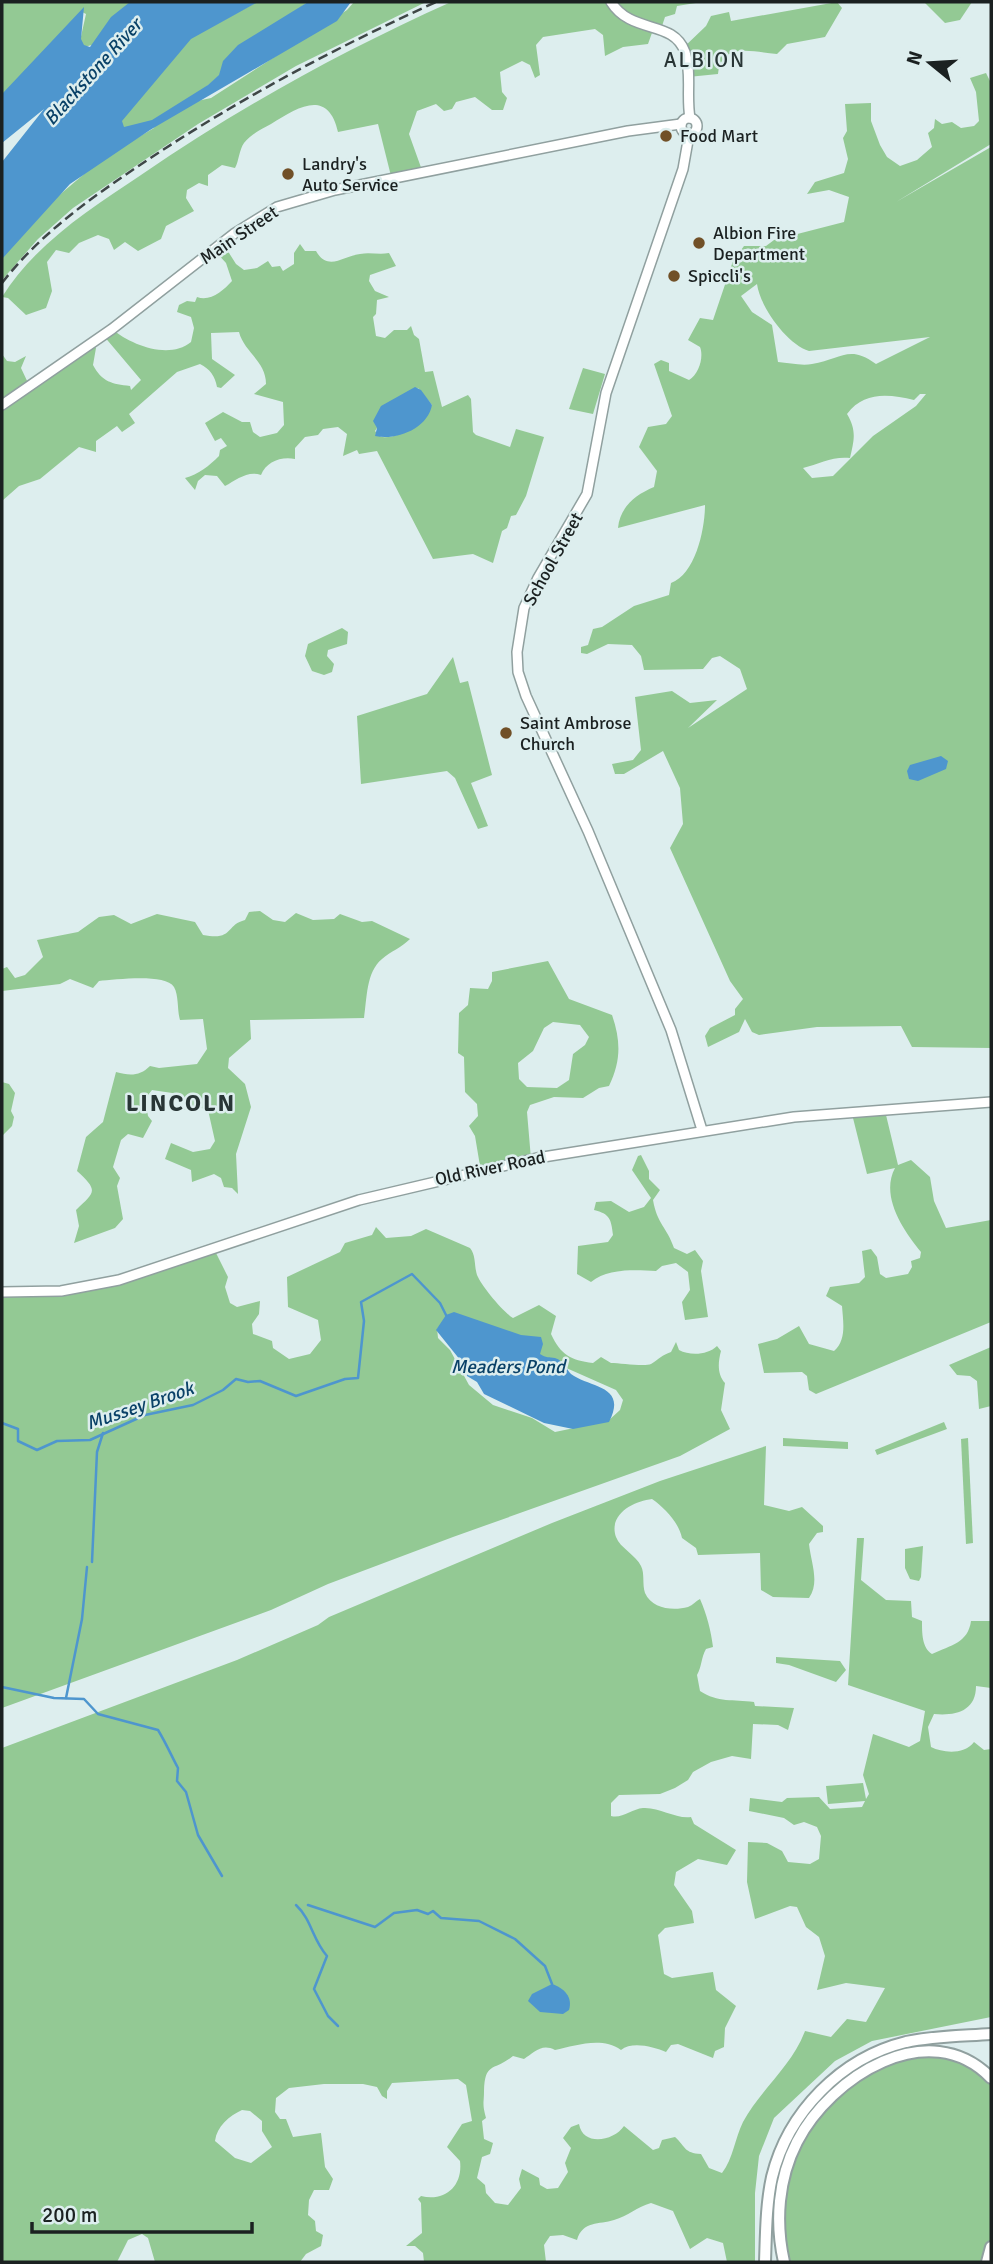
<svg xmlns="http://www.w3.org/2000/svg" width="993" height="2264" viewBox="0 0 993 2264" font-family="Signika,sans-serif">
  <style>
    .green { fill: #93c994; fill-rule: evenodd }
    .water { fill: #4e96ce }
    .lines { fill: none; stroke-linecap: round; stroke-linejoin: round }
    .stream { stroke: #4e96ce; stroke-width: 2.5 }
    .secondary-casing { stroke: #90a09f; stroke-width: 12 }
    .highway-casing { stroke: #90a09f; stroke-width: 14 }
    .secondary { stroke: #fff; stroke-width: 9 }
    .highway { stroke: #fff; stroke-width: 10 }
    .rail { stroke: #3f4747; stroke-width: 2.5; stroke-dasharray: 10 5; stroke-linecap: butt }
    .poi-dot { fill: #715027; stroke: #dee; stroke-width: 2.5 }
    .labels { text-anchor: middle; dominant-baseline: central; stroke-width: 5; stroke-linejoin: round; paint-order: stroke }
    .poi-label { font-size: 18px; fill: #1b2121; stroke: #dee; text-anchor: start }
    .street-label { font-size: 18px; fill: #1b2121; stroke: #dee }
    .water-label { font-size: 19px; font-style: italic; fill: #094167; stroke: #dee }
    .quarter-label { font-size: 21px; letter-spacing: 2px; fill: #283535; stroke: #dee }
    .district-label { font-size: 24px; font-weight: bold; letter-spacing: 2px; fill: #283535; stroke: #dee }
  </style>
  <rect width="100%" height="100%" fill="#dee"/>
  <g class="green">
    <path d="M2,2H135L96,44L84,47L80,41L86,14L82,12L2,104Z"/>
    <path d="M257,2H308L275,25L243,43L220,75L188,103L211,98L347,10L354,2H426L296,66L198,124L73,208L38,239L2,280V255L37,214L103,158L154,128L156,122L112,135L116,121L187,40Z"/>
    <path d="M451,2H702L677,6L675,14L665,17L660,32L653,30L648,44L623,47L605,56L603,35L595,29L543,37L536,45L540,75L535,78L530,65L522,61L500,72L502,92L507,98L503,110H492L475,97L456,102L452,109L444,111L436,104L417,111L409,134L423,173L392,180L378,124L338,132C328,88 298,107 271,124C262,129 251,134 244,143C239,150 239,161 235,168L222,165L208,175V186L199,183L187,190L186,198L194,211L166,226L161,239L138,251L125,242L114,250L109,239L98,235L79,243L69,253L56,250L47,262L52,291L46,308L26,315L8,298L2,297C35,244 90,209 141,175C240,107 342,51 451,2Z"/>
    <path d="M837,2L842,8L825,37L787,44L777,54C753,52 722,41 718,74L688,77L683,48L706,26L711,16L729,12L731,21Z"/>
    <path d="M924,2H972L960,20L945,23Z"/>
    <path d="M986,73L991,83V144L896,202L991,147V1048L912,1047L901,1026L817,1027L759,1035L752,1032L745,1019L739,1032L708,1047L705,1036L710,1028L735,1015V1009L743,999L730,981L670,848L683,824L680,788L663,751L624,774H615L612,764L633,760L641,750L635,697L672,691L690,703L717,700L688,728L747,689L740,669L720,656L712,658L703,669L644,670L641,656L632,645L608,644L587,654L581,653V647L588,645L593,629L602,627L634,606L669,595L671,583C696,574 705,528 705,505L618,528C620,507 635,495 654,487L657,471L639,447L648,427L666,424L672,416L654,364L661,360L669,363V371L689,380C699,374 704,357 700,347L688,340L700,318L713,320L733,261L744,246H766L774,240L844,222L849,197L829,190L807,194L815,182L844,173L848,159L843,138L847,131L845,104L871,103V121L880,145L887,157L900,166L917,160L932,147L928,133L934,128L935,119L942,124L952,122L961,128L974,126L979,121L976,92L970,78ZM757,284C760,307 787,344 809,351L930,337L876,364C849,344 841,359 812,364C802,366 789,363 778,362L772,325L752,312L741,296ZM920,394H926L916,406L873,436L833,476L812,478L803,468C819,464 833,456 850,458C854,440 857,431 847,414C864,391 889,394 914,400Z"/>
    <path d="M300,244L305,251H316C328,272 343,256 360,254C370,252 379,255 389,253L396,266L370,275L369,281L375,291L389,297L377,300L376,314L373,317L376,336L385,338L394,330H407L411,326L414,335L419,339L425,372L433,371L442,407L468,395L471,399L473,432L476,435L510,447L516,429L544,437L526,496L516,515L511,516L507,528L502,531L493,563L473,554L433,559L377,451L359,454L357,450L343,456L347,434L338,427L323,429L318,435L305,437L295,448V459C281,456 266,462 261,475C248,470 236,480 225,486L217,476L205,475L198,481L195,490L185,478C198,475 210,465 219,456L220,450L227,446L221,438L215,441L205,423L223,412L242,422H250L253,432L260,437L277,433L284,425L283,402L254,394L266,384C266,361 244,352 239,332L211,333L212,359L235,375L221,388L217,387C215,376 210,369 200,364L177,372L129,414L135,423L122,432L117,426L96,441V452L79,447L40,479L19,486L2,501V354L7,361L15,362L26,356L21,368L29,385L92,343L96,348L93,365C102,382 112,384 130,386L131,390L141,380L103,335L112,329C131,345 169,360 191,342L194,328L191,317L177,312L179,305L187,301L195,302L197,297C210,302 223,291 232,281L226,263L215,251L224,245L236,264L244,270L257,268L268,261L272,267L280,266L283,271L294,264V253ZM418,388L432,405C421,422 403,439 381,437L375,431L377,428Z"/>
    <path d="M583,368L605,374L593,414L569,409Z"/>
    <path d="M342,628L348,632L347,644L328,650L327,656L334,664L332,672L324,675L312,671L305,656L308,644Z"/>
    <path d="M453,657L460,683L468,681L492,775L471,783L488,826L478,829L455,778L447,771L361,784L357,716L427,694Z"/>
    <path d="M260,911L273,920L285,922L296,913L313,920L334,919L340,914L362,922L372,921L410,939C401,948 391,951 382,959C366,972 367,999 364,1018L250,1020L251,1039L229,1058L228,1068L245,1084L251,1107L236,1154L238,1194L232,1188L224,1187L221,1178L214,1174L192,1182L191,1170L165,1159L171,1143L193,1152L210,1149L215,1141L208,1110L198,1107L184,1110L185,1099L179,1094L152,1090L145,1099L148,1116L152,1121L143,1138L128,1134L121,1140L113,1167L120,1178L117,1186L123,1219L115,1228L74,1243L79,1226L76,1210C95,1192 99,1191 77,1171L86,1137L103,1122L116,1072C130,1076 140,1076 150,1066L159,1068L197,1064L207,1049L203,1019L180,1020C177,1010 179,996 174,987C165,973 115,980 99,981L93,988L70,979L60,984L2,991V969L7,967L15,978L25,975L43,957L37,940L78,932L99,917L114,915L131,924L157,914L195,922L203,935C234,941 225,925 245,920L249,912Z"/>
    <path d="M548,961L569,999L612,1015C621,1041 621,1061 609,1086L599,1088L583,1098L554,1097L530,1105L527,1112L531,1159L481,1172L475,1136L469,1126L478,1116L477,1104L465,1092L464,1057L458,1053L459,1013L468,1005L470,988L488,989L492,981V972ZM553,1022L580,1025L589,1037L585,1045L573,1054L569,1080L557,1088L527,1087L519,1079L518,1063L533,1051L544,1028Z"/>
    <path d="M2,1082L9,1084L15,1093L11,1111L14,1117L12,1126L2,1136Z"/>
    <path d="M886,1115L898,1165L911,1160L930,1177L934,1201L946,1228L991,1220V1322L816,1394L809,1390L807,1376L802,1372L764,1373L758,1344L777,1339L799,1326L809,1344L834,1351C847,1340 843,1321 842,1306L826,1296L830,1287L859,1283L865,1277L862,1251L871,1249L877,1257L880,1274L886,1278L908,1274L912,1267L911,1261L920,1258L921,1252C903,1230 880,1196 895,1168L867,1174L853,1118Z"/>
    <path d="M641,1155L649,1171V1179L660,1190L653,1200C657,1224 667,1227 674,1248L687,1254L695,1250L703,1261L701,1271L708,1317L685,1320L682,1302L690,1290L688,1272L676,1263L662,1266L656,1271C635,1270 608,1268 591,1282L577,1274L578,1246L608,1242L613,1235C611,1219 610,1214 594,1210L596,1202L611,1201L629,1212L644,1207L651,1198L632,1170L638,1156Z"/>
    <path d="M376,1227L386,1238L411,1236L426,1229L470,1248C476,1255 474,1265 477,1275C481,1285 502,1311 513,1318L539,1305L556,1316L551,1334C561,1355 570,1360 593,1363L601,1357L611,1363C620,1363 645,1367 651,1364C659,1359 662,1355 671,1352L676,1342L679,1350C690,1356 708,1355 717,1346L721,1351C718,1362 717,1374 725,1383L721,1410L730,1429L680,1456L453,1537L328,1584L271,1610L2,1708V1293L49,1295L215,1251L228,1277L225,1287L230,1303L237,1307L260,1301L259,1314L252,1324L253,1334L272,1341L273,1348L289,1359L310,1354L321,1340L318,1320L288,1307L287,1277L340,1252L345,1243L372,1235ZM437,1328L546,1359L616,1390L623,1400L620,1410L608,1421L555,1432L532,1418L493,1405L469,1385L450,1350L438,1338Z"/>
    <path d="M991,1347V1406L979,1409L977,1381L970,1376L957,1375L949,1365Z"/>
    <path d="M944,1422L947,1429L877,1455L875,1450Z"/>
    <path d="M783,1438L848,1442V1449L783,1446Z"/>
    <path d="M968,1438L973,1543L966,1544L961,1439Z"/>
    <path d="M766,1446L764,1505L789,1511L802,1507L823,1526V1532L817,1533L809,1544C811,1563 820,1582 809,1598L773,1597L761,1590L760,1553L698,1555L696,1548L682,1538C679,1523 665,1508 652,1499C634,1501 608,1514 616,1537C620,1548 636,1555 641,1566C645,1574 642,1584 645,1593C652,1609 673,1611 688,1607C693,1605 696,1601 700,1599C707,1615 711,1631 713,1647L706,1649C701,1658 702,1666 697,1675L700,1691C718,1703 733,1699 754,1702L755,1706L794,1708L788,1730L778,1725L753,1724L751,1759L732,1756L711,1762L693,1772L688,1780L675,1788L660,1794L619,1795L611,1803V1816C622,1819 632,1809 643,1808C660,1807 675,1819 691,1817L694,1824L736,1850L727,1865L698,1859L676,1872L674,1885L692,1911L694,1923L665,1928L658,1935L664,1974L672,1978L713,1972L716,1990L736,2006L725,2028L724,2047L715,2051L713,2058L678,2044L671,2045L666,2052C654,2047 632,2041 621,2050C601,2036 575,2046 555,2050C541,2043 534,2053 524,2059L513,2056C494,2072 485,2061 484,2091C484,2104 482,2103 486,2118L482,2121L484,2139L493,2143L490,2154L482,2157L477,2178L485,2185L486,2193L495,2203L508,2205L521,2188L519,2179L522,2169L539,2178L540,2185L547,2189L558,2188L568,2172L565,2163L571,2148L563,2138L571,2127L579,2124C583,2147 614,2141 624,2126L653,2150L659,2148L662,2140L675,2137C686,2147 684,2153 701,2154L709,2168L722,2173C733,2159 735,2138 743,2122C761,2089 792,2066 805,2031L831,2037L847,2019L866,2022L885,1988L846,1983L817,1990L825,1956L819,1937L806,1927L797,1907L790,1906L755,1919L747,1882L748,1842L767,1843L782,1851L788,1862L810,1864L819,1859L821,1836L817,1827L804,1822L794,1825L784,1818L749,1811L750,1798L782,1802L787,1798L819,1797L830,1809L862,1807L865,1801L828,1804L826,1786L863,1783L866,1799L869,1794L863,1775L873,1734L909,1747L920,1741L925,1711L848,1685L857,1538H864L861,1580L886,1600L911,1601L912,1617L922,1621C922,1633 922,1648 932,1654C951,1645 968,1643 971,1621H991V1688L976,1686C976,1711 956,1716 934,1714L928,1727L931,1747C943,1753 964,1755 974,1742L984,1750L991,1749V2017L872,2041L835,2061L774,2118L759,2156L755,2193V2262H727L723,2243L707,2238L690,2249L673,2211L651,2203C637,2207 628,2216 614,2220C599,2225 583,2220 577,2240L563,2235L550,2236L544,2245L546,2262H424L423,2253L415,2246H406L422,2233L421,2203L418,2199L421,2196C446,2202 463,2185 460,2161L447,2147L462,2124L472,2121L466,2085L458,2079L392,2083L387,2091V2099L382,2096L377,2087L363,2084H324L289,2088L276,2098L275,2112L280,2119H286L293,2137L321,2133L325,2167L333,2179L329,2190H314L309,2200L308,2215L315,2221L316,2231L323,2235L321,2246L306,2254L300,2262H155L148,2238L142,2234L128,2240L117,2262H2V1748L237,1660L318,1625L329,1617L552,1523L660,1481ZM242,2110L250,2111L262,2121V2131L272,2147L251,2163L235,2158L215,2141C217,2126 229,2116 242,2110Z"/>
    <path d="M923,1546L921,1577L919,1581L910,1579L905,1568V1549Z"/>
    <path d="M776,1657L840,1661L846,1670L836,1682L789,1665L776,1663Z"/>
    <path d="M927,2051L991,2074V2246L987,2262H789C770,2181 801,2113 871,2069C886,2060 910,2057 927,2051Z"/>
  </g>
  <g class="water">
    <path d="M130,2H258L191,39L122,121L124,127L152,120L208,85L219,75L223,61L238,45L308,2H351L337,21L150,130L70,184L2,259V162L44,109L2,143V94L84,7L81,39L84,45L90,47L111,17Z"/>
    <path d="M415,387L421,390L432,405C428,428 397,441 375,436L377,428L373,421L381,406Z"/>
    <path d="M941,756L948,761L946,769L918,781L909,779L907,771L910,765Z"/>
    <path d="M454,1312L521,1335L541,1337L543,1344L540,1354C546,1358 549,1357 555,1358C564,1361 566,1369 571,1374C590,1388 628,1385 609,1422L573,1429L544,1423L484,1394L477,1382L467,1376L465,1366L436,1330L446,1315Z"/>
    <path d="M552,1984C564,1988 573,1997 569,2010L563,2014L540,2012L528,2001L532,1994Z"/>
  </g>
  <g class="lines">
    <g class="stream">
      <path d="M2,1423L18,1429V1441L37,1450L57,1441L90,1440L145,1415L193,1405L223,1390L236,1379L248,1382L260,1381L296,1396L345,1379L358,1378L364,1321L361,1302L412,1274L440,1303L446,1315"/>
      <path d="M92,1562L97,1452L103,1433"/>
      <path d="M2,1687L54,1698L84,1699L98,1714L158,1730C166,1743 172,1757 178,1768L177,1781L186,1792L198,1835L222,1876"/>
      <path d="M66,1698L82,1619L87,1567"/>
      <path d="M296,1905C312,1920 312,1939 327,1956L314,1989L328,2016L338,2026"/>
      <path d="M308,1905L375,1927L394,1913L417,1910L428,1914L433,1911L441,1918L479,1921L515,1939L545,1966L552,1984"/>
    </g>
    <defs>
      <g id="secondary">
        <path d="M611,2C632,35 673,19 685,52C692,73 686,96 690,118"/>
        <circle cx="689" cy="126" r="8"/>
        <path d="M689,135L683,169L606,393L587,494L538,578L524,608L517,652L518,672L526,696L588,831L671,1030L702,1130"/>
        <path d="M2,405L112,329L235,233L277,207L335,190L628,131L681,124"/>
        <path d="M2,1292L61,1291L119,1280L359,1200L537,1158L794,1117L991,1102"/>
      </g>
      <g id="highway">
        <path d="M765,2262C766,2234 766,2204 772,2177C788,2112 841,2058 906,2042C933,2036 963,2036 991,2034"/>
        <path d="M784,2262C775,2222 778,2179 797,2142C830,2077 929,2014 991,2078"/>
        <path d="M987,2262L991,2247"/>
      </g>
    </defs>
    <use href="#secondary" class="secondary-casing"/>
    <use href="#highway" class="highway-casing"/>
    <use href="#secondary" class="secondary"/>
    <use href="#highway" class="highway"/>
    <path class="rail" d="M2,283C42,231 98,193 152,157C243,97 337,47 436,2"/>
  </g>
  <g class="poi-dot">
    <circle cx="666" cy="136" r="7"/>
    <circle cx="288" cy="174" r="7"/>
    <circle cx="699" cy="243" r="7"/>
    <circle cx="674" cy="276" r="7"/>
    <circle cx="506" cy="733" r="7"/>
  </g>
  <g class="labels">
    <g class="poi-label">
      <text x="680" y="136">Food Mart</text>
      <text x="302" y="164">Landry's<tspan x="302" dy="21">Auto Service</tspan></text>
      <text x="713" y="233">Albion Fire<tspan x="713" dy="21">Department</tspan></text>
      <text x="688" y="276">Spiccli's</text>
      <text x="520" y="723">Saint Ambrose<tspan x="520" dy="21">Church</tspan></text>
    </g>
    <g class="street-label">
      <text transform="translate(239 235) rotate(-34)">Main Street</text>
      <text transform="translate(553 559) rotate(-61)">School Street</text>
      <text transform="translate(490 1168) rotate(-12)">Old River Road</text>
    </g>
    <g class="water-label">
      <text transform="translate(93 72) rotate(-48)">Blackstone River</text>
      <text x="508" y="1367">Meaders Pond</text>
      <text transform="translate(140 1406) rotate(-19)">Mussey Brook</text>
    </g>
    <g class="quarter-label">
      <text x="705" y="60">ALBION</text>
    </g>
    <g class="district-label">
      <text x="181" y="1103">LINCOLN</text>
    </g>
  </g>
  <rect width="993" height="2264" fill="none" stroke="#1b2121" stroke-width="7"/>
  <g transform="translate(930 63) rotate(288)" stroke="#ddeeee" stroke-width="5" paint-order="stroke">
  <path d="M0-5L12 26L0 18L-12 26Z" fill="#1b2121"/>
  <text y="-10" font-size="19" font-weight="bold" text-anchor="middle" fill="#1b2121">N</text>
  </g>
  <path d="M32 2222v10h220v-10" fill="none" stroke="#1b2121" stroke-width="3.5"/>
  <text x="42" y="2222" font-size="21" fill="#1b2121" stroke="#ddeeee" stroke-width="5" paint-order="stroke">200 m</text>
</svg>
